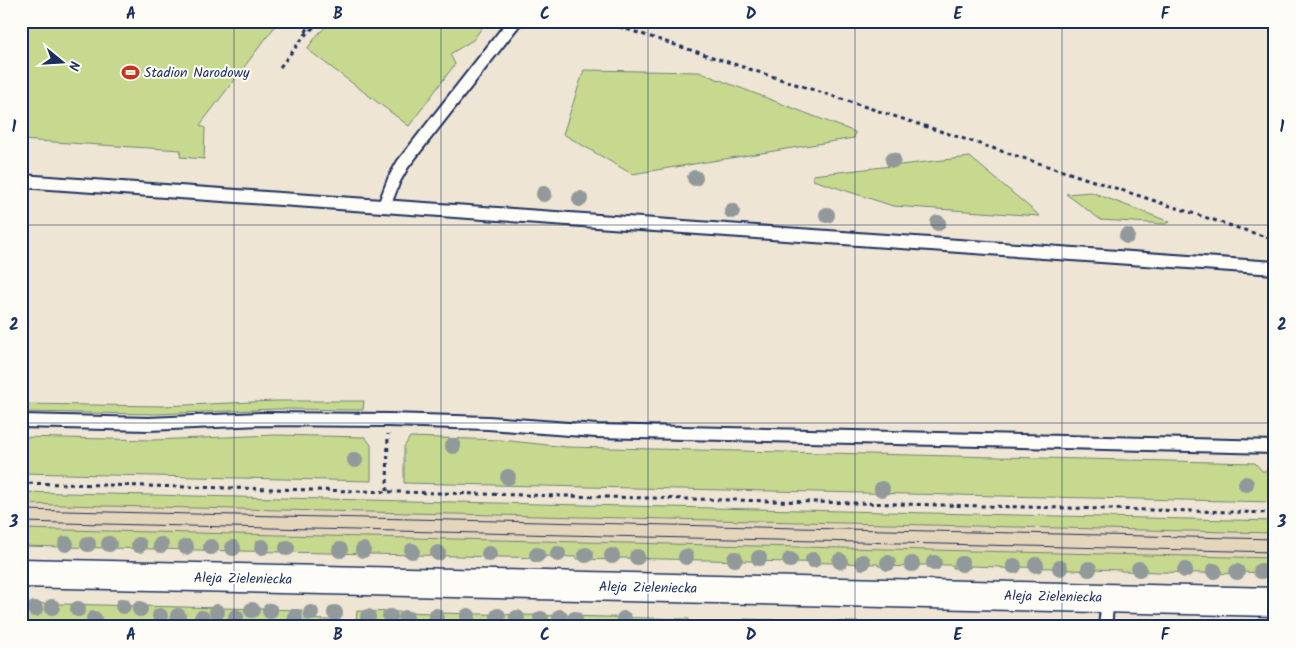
<svg xmlns="http://www.w3.org/2000/svg" width="1296" height="648" viewBox="0 0 1296 648" font-family="Kalam,sans-serif">
  <style>
    .built { fill: #e4d5bb }
    .green { fill: #c6d98e; stroke: #708476 }
    .lines { fill: none; stroke-linecap: round; stroke-linejoin: round }
    .lane-casing { stroke: #1b2f5e; stroke-width: 16 }
    .secondary-casing { stroke: #1b2f5e; stroke-width: 31 }
    .path { stroke: #1b2f5e; stroke-width: 3; stroke-dasharray: 4 4; stroke-linecap: butt }
    .lane { stroke: #fdfcf7; stroke-width: 12 }
    .secondary { stroke: #fdfcf7; stroke-width: 28 }
    .tram { stroke: #1b2f5e; stroke-width: 1 }
    .tree { fill: #92999a }
    .grid { fill: none; stroke: #1b2f5e; stroke-width: 1; stroke-opacity: 0.55 }
    .labels { text-anchor: middle; dominant-baseline: central; stroke-width: 4; stroke-linejoin: round; paint-order: stroke }
    .poi-label { font-size: 14px; fill: #1b2f5e; stroke: #fdfcf7; text-anchor: start }
    .street-label { font-size: 14px; fill: #1b2f5e; stroke: #fdfcf7 }
    .neatline { fill: none; stroke: #1b2f5e; stroke-width: 2 }
    .grid-label { font-size: 16px; text-anchor: middle; font-weight: bold; fill: #1b2f5e }
  </style>
  <rect width="100%" height="100%" fill="#eee5d4"/>
  <filter id="ink" filterUnits="userSpaceOnUse"><feTurbulence type="fractalNoise" baseFrequency=".02" numOctaves="2"/><feDisplacementMap in="SourceGraphic" scale="10" xChannelSelector="R" yChannelSelector="G"/><feConvolveMatrix kernelMatrix="1 2 1 2 8 2 1 2 1" color-interpolation-filters="sRGB"/></filter>
  <g filter="url(#ink)">
    <path class="built" d="M21,504L1275,533V558L21,529Z"/>
    <g class="green">
      <path d="M21,21H279L200,125L205,128L204,159L180,157L181,150L21,140Z"/>
      <path d="M335,21H487L473,40L450,54L455,64L409,126L307,49C315,38 322,27 335,21Z"/>
      <path d="M584,70L699,72L855,132L854,138L632,174L563,134Z"/>
      <path d="M970,157L1040,216L893,206L813,180V175Z"/>
      <path d="M1091,192L1170,222L1166,224L1101,220L1066,194Z"/>
      <path d="M276,401H364L363,410L278,409L156,414L21,412V404L163,406Z"/>
      <path d="M275,435L365,437L371,445V481L21,473V437L153,440Z"/>
      <path d="M410,437L501,440L567,447L1255,463L1262,471H1271L1275,466V502L404,483V447Z"/>
      <path d="M21,492L1275,521V533L21,504Z"/>
      <path d="M21,529L1275,558V573L1239,572V574L1121,571V570L1092,569L1091,571L1053,569V568L1018,567V569L1001,568V567L970,566V568H953V565H917V567L878,566V564L619,558V560L576,559V557L545,556V558L21,546Z"/>
      <path d="M21,603L302,610L301,619L356,621L357,611L689,619V627H21Z"/>
      <path d="M744,619L1033,627H744Z"/>
    </g>
    <g class="lines">
      <defs>
        <g id="lane">
          <path d="M21,181L1275,268"/>
          <path d="M384,206L394,180L403,164L515,21"/>
          <path d="M21,421L149,424L261,419L389,420L488,423L596,431L1275,447"/>
          <path d="M1105,627L1108,598"/>
        </g>
        <path id="secondary" d="M21,573L1275,602"/>
      </defs>
      <use href="#lane" class="lane-casing"/>
      <use href="#secondary" class="secondary-casing"/>
      <g class="path">
        <path d="M615,21L617,26L1275,240"/>
        <path d="M306,32L311,21"/>
        <path d="M280,67L306,34L321,21"/>
        <path d="M21,483L1275,513"/>
        <path d="M387,491L388,434"/>
      </g>
      <use href="#lane" class="lane"/>
      <use href="#secondary" class="secondary"/>
      <g class="tram">
        <path d="M21,510L1275,539"/>
        <path d="M21,522L1275,552"/>
      </g>
    </g>
    <g class="tree">
      <circle cx="893" cy="160" r="8"/>
      <circle cx="695" cy="178" r="8"/>
      <circle cx="544" cy="194" r="8"/>
      <circle cx="580" cy="199" r="8"/>
      <circle cx="732" cy="211" r="8"/>
      <circle cx="827" cy="215" r="8"/>
      <circle cx="938" cy="223" r="8"/>
      <circle cx="1127" cy="236" r="8"/>
      <circle cx="453" cy="446" r="8"/>
      <circle cx="355" cy="460" r="8"/>
      <circle cx="508" cy="477" r="8"/>
      <circle cx="1246" cy="484" r="8"/>
      <circle cx="882" cy="489" r="8"/>
      <circle cx="66" cy="544" r="8"/>
      <circle cx="88" cy="544" r="8"/>
      <circle cx="109" cy="544" r="8"/>
      <circle cx="139" cy="545" r="8"/>
      <circle cx="161" cy="545" r="8"/>
      <circle cx="186" cy="547" r="8"/>
      <circle cx="211" cy="547" r="8"/>
      <circle cx="262" cy="547" r="8"/>
      <circle cx="233" cy="548" r="8"/>
      <circle cx="287" cy="548" r="8"/>
      <circle cx="340" cy="550" r="8"/>
      <circle cx="363" cy="550" r="8"/>
      <circle cx="412" cy="551" r="8"/>
      <circle cx="438" cy="553" r="8"/>
      <circle cx="489" cy="554" r="8"/>
      <circle cx="558" cy="554" r="8"/>
      <circle cx="537" cy="555" r="8"/>
      <circle cx="586" cy="555" r="8"/>
      <circle cx="612" cy="556" r="8"/>
      <circle cx="637" cy="557" r="8"/>
      <circle cx="686" cy="557" r="8"/>
      <circle cx="759" cy="558" r="8"/>
      <circle cx="735" cy="559" r="8"/>
      <circle cx="790" cy="560" r="8"/>
      <circle cx="813" cy="560" r="8"/>
      <circle cx="840" cy="561" r="8"/>
      <circle cx="863" cy="562" r="8"/>
      <circle cx="888" cy="563" r="8"/>
      <circle cx="934" cy="563" r="8"/>
      <circle cx="912" cy="564" r="8"/>
      <circle cx="962" cy="564" r="8"/>
      <circle cx="1036" cy="565" r="8"/>
      <circle cx="1014" cy="566" r="8"/>
      <circle cx="1060" cy="568" r="8"/>
      <circle cx="1089" cy="569" r="8"/>
      <circle cx="1139" cy="569" r="8"/>
      <circle cx="1185" cy="570" r="8"/>
      <circle cx="1214" cy="571" r="8"/>
      <circle cx="1261" cy="571" r="8"/>
      <circle cx="1237" cy="572" r="8"/>
      <circle cx="123" cy="606" r="8"/>
      <circle cx="52" cy="607" r="8"/>
      <circle cx="35" cy="609" r="8"/>
      <circle cx="78" cy="609" r="8"/>
      <circle cx="140" cy="609" r="8"/>
      <circle cx="252" cy="610" r="8"/>
      <circle cx="270" cy="611" r="8"/>
      <circle cx="217" cy="612" r="8"/>
      <circle cx="311" cy="613" r="8"/>
      <circle cx="335" cy="613" r="8"/>
      <circle cx="160" cy="616" r="8"/>
      <circle cx="178" cy="616" r="8"/>
      <circle cx="436" cy="616" r="8"/>
      <circle cx="468" cy="616" r="8"/>
      <circle cx="498" cy="616" r="8"/>
      <circle cx="236" cy="617" r="8"/>
      <circle cx="295" cy="617" r="8"/>
      <circle cx="368" cy="617" r="8"/>
      <circle cx="390" cy="617" r="8"/>
      <circle cx="560" cy="617" r="8"/>
      <circle cx="202" cy="618" r="8"/>
      <circle cx="406" cy="618" r="8"/>
      <circle cx="517" cy="618" r="8"/>
      <circle cx="94" cy="619" r="8"/>
      <circle cx="541" cy="619" r="8"/>
      <circle cx="575" cy="619" r="8"/>
      <circle cx="624" cy="619" r="8"/>
    </g>
  </g>
  <path class="grid" d="M234,21V627M441,21V627M648,21V627M855,21V627M1062,21V627M21,225H1275M21,423H1275"/>
  <defs>
    <symbol id="stadium-bare" viewBox="-9 -9 18 18"><path d="M0-5a6.5 5 0 1 0 0 10a6.5 5 0 1 0 0-10ZM-3.5-1.8h7v3.6h-7Z" fill="#c8321e" stroke="#fdfcf7" stroke-width="2.5" paint-order="stroke"/></symbol>
  </defs>
  <g fill-rule="evenodd">
    <use href="#stadium-bare" x="118" y="60" width="25" height="25"/>
  </g>
  <g class="labels">
    <g class="poi-label">
      <text x="144" y="73">Stadion Narodowy</text>
    </g>
    <g class="street-label">
      <text transform="translate(243 579) rotate(1)">Aleja Zieleniecka</text>
      <text transform="translate(648 588) rotate(1)">Aleja Zieleniecka</text>
      <text transform="translate(1053 597) rotate(1)">Aleja Zieleniecka</text>
    </g>
  </g>
  <rect width="1296" height="648" fill="none" stroke="#fdfcf7" stroke-width="55"/>
  <g transform="translate(62 62) rotate(108)" stroke="#fdfcf7" stroke-width="4" paint-order="stroke">
  <path d="M0-4L9 19L0 12L-9 19Z" fill="#1b2f5e"/>
  <text y="-8" font-size="14" font-weight="bold" text-anchor="middle" fill="#1b2f5e">N</text>
  </g>
  <rect x="28" y="28" width="1240" height="592" class="neatline"/>
  <g class="grid-label">
    <text x="131" y="19">A</text>
    <text x="338" y="19">B</text>
    <text x="545" y="19">C</text>
    <text x="751" y="19">D</text>
    <text x="958" y="19">E</text>
    <text x="1165" y="19">F</text>
    <text x="14" y="132">1</text>
    <text x="1282" y="132">1</text>
    <text x="14" y="330">2</text>
    <text x="1282" y="330">2</text>
    <text x="14" y="527">3</text>
    <text x="1282" y="527">3</text>
    <text x="131" y="640">A</text>
    <text x="338" y="640">B</text>
    <text x="545" y="640">C</text>
    <text x="751" y="640">D</text>
    <text x="958" y="640">E</text>
    <text x="1165" y="640">F</text>
  </g>
</svg>
